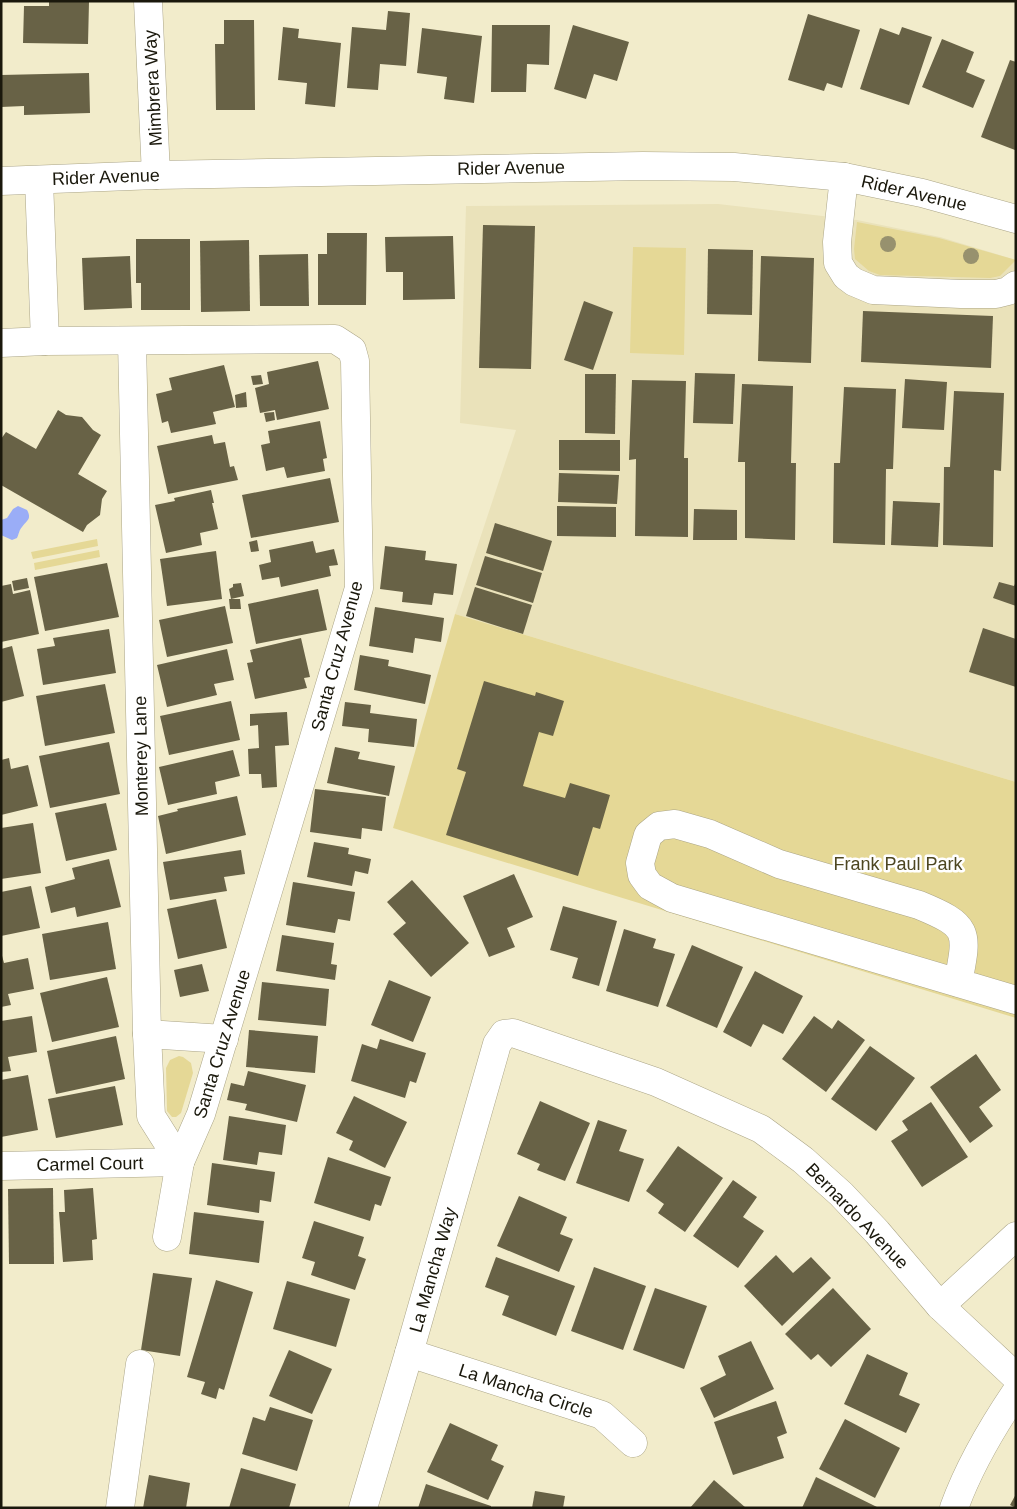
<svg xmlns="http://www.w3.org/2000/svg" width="1017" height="1509" viewBox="0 0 1017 1509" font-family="Arial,sans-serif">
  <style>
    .built { fill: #eae2ba }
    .green { fill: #e5d896 }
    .water { fill: #9aadf7 }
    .building { fill: #686246 }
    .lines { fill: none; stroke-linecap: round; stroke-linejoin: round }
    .minor-casing { stroke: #aba587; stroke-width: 29 }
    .minor { stroke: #fff; stroke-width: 28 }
    .tree { fill: #97916e }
    .labels { text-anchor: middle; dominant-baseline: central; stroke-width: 5; stroke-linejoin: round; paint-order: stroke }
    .street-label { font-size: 18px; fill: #1a180c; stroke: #fff }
    .park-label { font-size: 18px; fill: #4d4621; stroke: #fff }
  </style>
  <rect width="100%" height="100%" fill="#f2eccb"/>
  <path class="built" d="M718,204L857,220L940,237L1016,260V782L455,614L516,430L460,423L466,206Z"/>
  <g class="green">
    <path d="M857,222L939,238L1016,260L1000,276L990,278L880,275L869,271L855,259L854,249Z"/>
    <path d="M633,247L686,248L684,355L630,353Z"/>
    <path d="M97,539L98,546L33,559L31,552Z"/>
    <path d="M99,550L100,557L35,570L34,563Z"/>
    <path d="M455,614L1016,782V1018L393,828Z"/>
    <path d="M179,1056L183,1057L191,1063L193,1073L181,1113L176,1117H172L167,1111L166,1068L170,1060Z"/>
  </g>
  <path class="water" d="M18,506L27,510C32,519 27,520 22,527C19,530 19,534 17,538L12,540L1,535V520L7,518L13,509Z"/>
  <g class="building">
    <path d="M49,1L89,2L88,44L23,43L24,6H49Z"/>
    <path d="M388,11L410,13L406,66L380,64L378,90L347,88L352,27L386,30Z"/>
    <path d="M808,14L860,30L842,88L827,83L824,91L788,80Z"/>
    <path d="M224,20H254L255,110H216L215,44H224Z"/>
    <path d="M492,25H550L549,65L527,64L526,92H491Z"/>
    <path d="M573,25L629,42L617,81L594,74L586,99L554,89Z"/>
    <path d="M283,27L299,29L298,38L341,43L335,107L305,104L307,83L278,80Z"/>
    <path d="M902,27L932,37L909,105L860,89L880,28L899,35Z"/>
    <path d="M422,28L482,36L474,103L444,99L447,77L417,73Z"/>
    <path d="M942,39L974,52L966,72L985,80L973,108L922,87Z"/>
    <path d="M1010,60L1016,62L1015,150L981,137Z"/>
    <path d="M89,73L90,113L24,115V106L1,107V75Z"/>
    <path d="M483,225L535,226L531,369L479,368Z"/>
    <path d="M327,233H367L366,305H318V254H327Z"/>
    <path d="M453,236L455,299L403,300V272H386L385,237Z"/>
    <path d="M136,239H190V310H141V283H136Z"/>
    <path d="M249,240L250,311L201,312L200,241Z"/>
    <path d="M708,249L753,250L752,315L707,314Z"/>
    <path d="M308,254L309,306H260L259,255Z"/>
    <path d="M130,256L132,308L84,310L82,258Z"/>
    <path d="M761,256L814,258L811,363L758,361Z"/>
    <path d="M584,301L613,312L593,370L564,360Z"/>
    <path d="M863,311L993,316L991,368L861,362Z"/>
    <path d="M318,361L329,409L277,420L275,410L260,413L255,388L269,384L267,372Z"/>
    <path d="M224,365L235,407L213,412L216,424L171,433L168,421L162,423L156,394L172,390L169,378Z"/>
    <path d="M695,373L735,374L733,424L693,423Z"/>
    <path d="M585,374H616L615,434L585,433Z"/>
    <path d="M261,375L263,384L253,385L251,376Z"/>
    <path d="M905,379L947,382L944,430L902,428Z"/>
    <path d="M632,380L686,381L684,458H688V537L635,536L636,459L629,460Z"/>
    <path d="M742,384L793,386L791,463H796L795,540L745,538V462H738Z"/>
    <path d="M844,387L896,389L893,469H886L885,545L833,543L834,463H840Z"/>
    <path d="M954,391L1004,393L1001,471L994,470L993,547L943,545L944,467H950Z"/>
    <path d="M246,392L247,407L236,408L235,395Z"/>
    <path d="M58,410L66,415L82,417L93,430L101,435L78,474L107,491L102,499L100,515L87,525L83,532L1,485V439L6,432L36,449Z"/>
    <path d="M274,412L275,420L266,422L264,413Z"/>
    <path d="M320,421L327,458L323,459L325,471L287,478L284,467L266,471L261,445L270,443L268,431Z"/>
    <path d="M212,435L214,444L225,442L230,467L234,466L238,480L168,494L157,446Z"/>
    <path d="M559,440H620V471L559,470Z"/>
    <path d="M559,473L619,475L617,504L558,502Z"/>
    <path d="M330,478L339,522L251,538L242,495Z"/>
    <path d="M211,490L214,503H212L218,529L200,533L202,545L166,553L155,505L175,501L174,498Z"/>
    <path d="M893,501L940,503L938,547L891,545Z"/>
    <path d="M557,506L616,507V537L557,536Z"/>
    <path d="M694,509L737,510V540H693Z"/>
    <path d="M495,523L552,541L543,571L486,553Z"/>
    <path d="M257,540L259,551L251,552L249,542Z"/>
    <path d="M313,541L316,553L334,549L338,565L329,566L331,576L281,587L279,577L262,580L259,565L271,562L269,550Z"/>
    <path d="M385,546L426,551L425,560L457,564L453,595L434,593L432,605L402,602L403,592L380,589Z"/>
    <path d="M216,551L222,599L167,606L160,559Z"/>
    <path d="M485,556L542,573L533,603L476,585Z"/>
    <path d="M107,563L119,617L45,631L34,577Z"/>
    <path d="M27,578L29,588L14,591L12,581Z"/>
    <path d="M999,582L1014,586L1016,582V606L993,598Z"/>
    <path d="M241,583L244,596L231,599L229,589L233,587V584Z"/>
    <path d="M11,584L13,594L30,590L39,634L1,642V586Z"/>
    <path d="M475,587L532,605L523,634L466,616Z"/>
    <path d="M318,589L327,630L256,644L248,604Z"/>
    <path d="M229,599H240L241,609H230Z"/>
    <path d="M225,606L233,643L167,657L159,620Z"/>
    <path d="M375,607L444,618L441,642L415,638L413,653L369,646Z"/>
    <path d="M983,628L1016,639V687L969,672Z"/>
    <path d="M109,629L116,673L43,685L37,649L55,646L53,638Z"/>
    <path d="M301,638L310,677L304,678L307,688L255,699L247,663L253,662L250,650Z"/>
    <path d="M12,646L24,696L1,702V649Z"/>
    <path d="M227,649L234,680L214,684L217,695L167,707L157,665Z"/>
    <path d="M360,655L389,660L388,666L431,675L425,704L354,690Z"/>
    <path d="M484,681L535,696L536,692L564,701L553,736L539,732L523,786L565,798L570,783L610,795L600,829L593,827L578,876L446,835L466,772L457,769Z"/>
    <path d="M105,684L115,733L45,746L36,696Z"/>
    <path d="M231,701L240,740L169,755L160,716Z"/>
    <path d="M345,702L371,705L370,713L417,719L414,747L368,742L369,729L342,726Z"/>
    <path d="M287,712L289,745L275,746L277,787L262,788L261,774H249L248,749L259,748L258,725L250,726V714Z"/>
    <path d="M109,742L120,794L50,808L39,756Z"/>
    <path d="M335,747L360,752L358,759L395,766L389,796L327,783Z"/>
    <path d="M233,750L240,776L215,782L217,794L168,805L159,767Z"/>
    <path d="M9,758L11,769L28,765L38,806L1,815V760Z"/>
    <path d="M315,789L386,797L382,831L362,828L361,839L310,832Z"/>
    <path d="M237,796L246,835L166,854L158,816L178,811L177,809Z"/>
    <path d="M106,803L117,850L66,861L55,813Z"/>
    <path d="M33,823L41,873L1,879V828Z"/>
    <path d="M314,842L349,848L348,854L371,859L368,874L355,871L352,886L307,877Z"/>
    <path d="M241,850L245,874L224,877L227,891L170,900L163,862Z"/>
    <path d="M109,859L121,907L77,917L75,907L51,913L45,887L75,879L72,868Z"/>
    <path d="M514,874L533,917L507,928L515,947L489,957L463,896Z"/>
    <path d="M412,880L469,943L431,977L393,934L406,923L387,902Z"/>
    <path d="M293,882L355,892L350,921L338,919L335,933L286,925Z"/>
    <path d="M31,886L40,928L1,936V892Z"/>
    <path d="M216,899L227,948L178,959L167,909Z"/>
    <path d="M563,906L617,921L599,986L572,978L578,958L550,950Z"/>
    <path d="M108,922L116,969L50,980L42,934Z"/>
    <path d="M624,929L656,939L653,948L675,954L658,1007L606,991Z"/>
    <path d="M282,935L334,943L331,964L337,965L335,980L276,971Z"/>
    <path d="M692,945L743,967L717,1028L666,1006Z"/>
    <path d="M1,952L4,963L28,958L34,989L8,994L11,1005L1,1007Z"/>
    <path d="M202,964L209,991L180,997L174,970Z"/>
    <path d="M755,971L803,996L783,1034L763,1024L751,1047L723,1032Z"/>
    <path d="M107,977L119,1027L52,1042L40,993Z"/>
    <path d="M389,980L431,997L413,1042L371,1025Z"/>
    <path d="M262,982L329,989L326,1026L258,1020Z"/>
    <path d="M32,1016L37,1052L8,1057L11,1071L1,1072V1021Z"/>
    <path d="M814,1016L832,1029L838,1020L865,1040L826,1092L782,1059Z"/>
    <path d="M249,1030L318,1036L315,1073L246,1067Z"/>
    <path d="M116,1036L125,1079L56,1094L47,1051Z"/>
    <path d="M380,1039L426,1053L416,1083L410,1081L405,1098L351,1081L362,1044L377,1049Z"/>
    <path d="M870,1046L915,1078L876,1131L831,1099Z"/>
    <path d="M976,1054L1001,1090L979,1107L993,1126L970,1143L930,1087Z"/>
    <path d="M248,1071L306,1085L297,1122L245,1110L247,1104L227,1100L231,1083L244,1086Z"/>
    <path d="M28,1075L38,1130L1,1137V1080Z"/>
    <path d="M115,1086L123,1125L56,1138L48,1099Z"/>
    <path d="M354,1096L407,1122L385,1168L349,1150L353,1141L336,1133Z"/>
    <path d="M540,1101L590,1123L565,1181L537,1170L540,1164L517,1154Z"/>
    <path d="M931,1102L968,1157L922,1187L891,1141L908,1130L902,1121Z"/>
    <path d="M229,1116L286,1125L282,1155L259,1152L257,1165L223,1160Z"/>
    <path d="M598,1120L627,1130L619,1151L644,1159L629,1202L576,1183Z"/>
    <path d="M678,1146L723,1178L685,1232L658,1213L664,1204L646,1191Z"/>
    <path d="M328,1157L391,1177L381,1206L375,1204L370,1221L314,1203Z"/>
    <path d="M212,1163L275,1172L271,1202L260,1200L259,1213L207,1205Z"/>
    <path d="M733,1180L757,1197L743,1217L764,1231L738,1268L693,1236Z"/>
    <path d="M53,1188L54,1264H9L8,1189Z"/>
    <path d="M93,1188L97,1239L92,1240L93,1260L63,1262L59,1212H65L64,1190Z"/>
    <path d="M519,1196L567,1217L560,1234L573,1239L559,1272L497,1246Z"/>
    <path d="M194,1212L264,1221L259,1263L189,1254Z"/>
    <path d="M314,1221L364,1237L358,1256L366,1259L355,1290L311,1275L315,1262L302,1258Z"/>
    <path d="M776,1255L793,1273L811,1257L831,1278L782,1326L744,1286Z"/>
    <path d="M496,1257L575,1286L556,1336L502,1315L509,1296L485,1287Z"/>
    <path d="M594,1267L646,1286L623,1350L571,1331Z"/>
    <path d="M153,1273L192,1278L180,1356L141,1350Z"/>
    <path d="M216,1280L253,1292L224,1390L219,1388L216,1399L201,1394L205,1382L187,1377Z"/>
    <path d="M287,1281L350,1299L336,1347L273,1329Z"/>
    <path d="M655,1288L707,1306L684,1369L633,1350Z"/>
    <path d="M833,1288L871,1329L831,1367L818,1354L811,1360L785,1334Z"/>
    <path d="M751,1341L774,1389L714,1418L700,1388L726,1375L718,1356Z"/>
    <path d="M289,1350L332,1369L312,1414L269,1396Z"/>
    <path d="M867,1354L908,1373L899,1395L920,1404L906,1433L844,1404Z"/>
    <path d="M776,1401L787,1433L777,1437L784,1458L733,1475L714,1422Z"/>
    <path d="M270,1407L313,1420L297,1471L242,1454L253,1417L265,1421Z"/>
    <path d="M845,1419L900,1448L875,1498L819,1469Z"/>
    <path d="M450,1423L498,1445L491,1460L504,1466L488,1500L427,1472Z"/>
    <path d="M241,1468L296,1484L289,1508H229Z"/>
    <path d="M149,1475L190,1483L186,1508H143Z"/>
    <path d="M816,1477L879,1508H802Z"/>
    <path d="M714,1480L746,1508H690Z"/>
    <path d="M426,1484L491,1506V1508H418Z"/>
    <path d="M535,1491L565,1496L563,1508H532Z"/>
    <path d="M1016,1494V1508L1010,1505Z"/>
  </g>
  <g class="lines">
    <defs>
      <g id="minor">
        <path d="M148,1L156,175"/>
        <path d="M844,177L837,242L838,263L846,276L854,282L873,290L961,294H996L1008,291L1016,285"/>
        <path d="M39,180L45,341"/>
        <path d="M1,181L156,175L643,166L734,167L844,177L922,193L1016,219"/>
        <path d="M132,341L147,1034L151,1116L180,1162"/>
        <path d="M1,343L45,341L335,339L352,350L355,361L359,588L201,1114L180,1162L167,1237"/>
        <path d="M958,983C968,931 970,926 919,905L779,864L710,834L675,824L659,826L648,835L640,863L642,875L650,886L672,898L1016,1000"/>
        <path d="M147,1034L224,1039"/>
        <path d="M1,1166L180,1162"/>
        <path d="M940,1306L1016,1236"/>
        <path d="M409,1353L602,1415L633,1443"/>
        <path d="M120,1508L140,1364"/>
        <path d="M363,1508L409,1353L497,1044L504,1034L513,1033L656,1082L761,1129L803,1160L841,1194L877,1232L940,1306L1016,1377"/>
        <path d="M954,1508C969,1466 991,1429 1016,1392"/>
      </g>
    </defs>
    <use href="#minor" class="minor-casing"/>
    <use href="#minor" class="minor"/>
  </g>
  <g class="tree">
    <circle cx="888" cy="244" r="8"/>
    <circle cx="971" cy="256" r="8"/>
  </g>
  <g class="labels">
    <g class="street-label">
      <text transform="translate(153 88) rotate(-93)">Mimbrera Way</text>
      <text transform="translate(511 168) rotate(-1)">Rider Avenue</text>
      <text transform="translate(106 177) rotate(-2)">Rider Avenue</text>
      <text transform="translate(914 193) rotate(13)">Rider Avenue</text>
      <text transform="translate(337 656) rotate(-75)">Santa Cruz Avenue</text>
      <text transform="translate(141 756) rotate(-91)">Monterey Lane</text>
      <text transform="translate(222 1044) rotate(-73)">Santa Cruz Avenue</text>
      <text transform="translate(90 1164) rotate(-1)">Carmel Court</text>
      <text transform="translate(857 1216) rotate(46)">Bernardo Avenue</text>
      <text transform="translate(433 1270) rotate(-74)">La Mancha Way</text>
      <text transform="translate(526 1391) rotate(18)">La Mancha Circle</text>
    </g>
    <g class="park-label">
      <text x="898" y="864">Frank Paul Park</text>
    </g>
  </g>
  <rect width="1017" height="1509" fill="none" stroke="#1a180c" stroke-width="5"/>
</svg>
